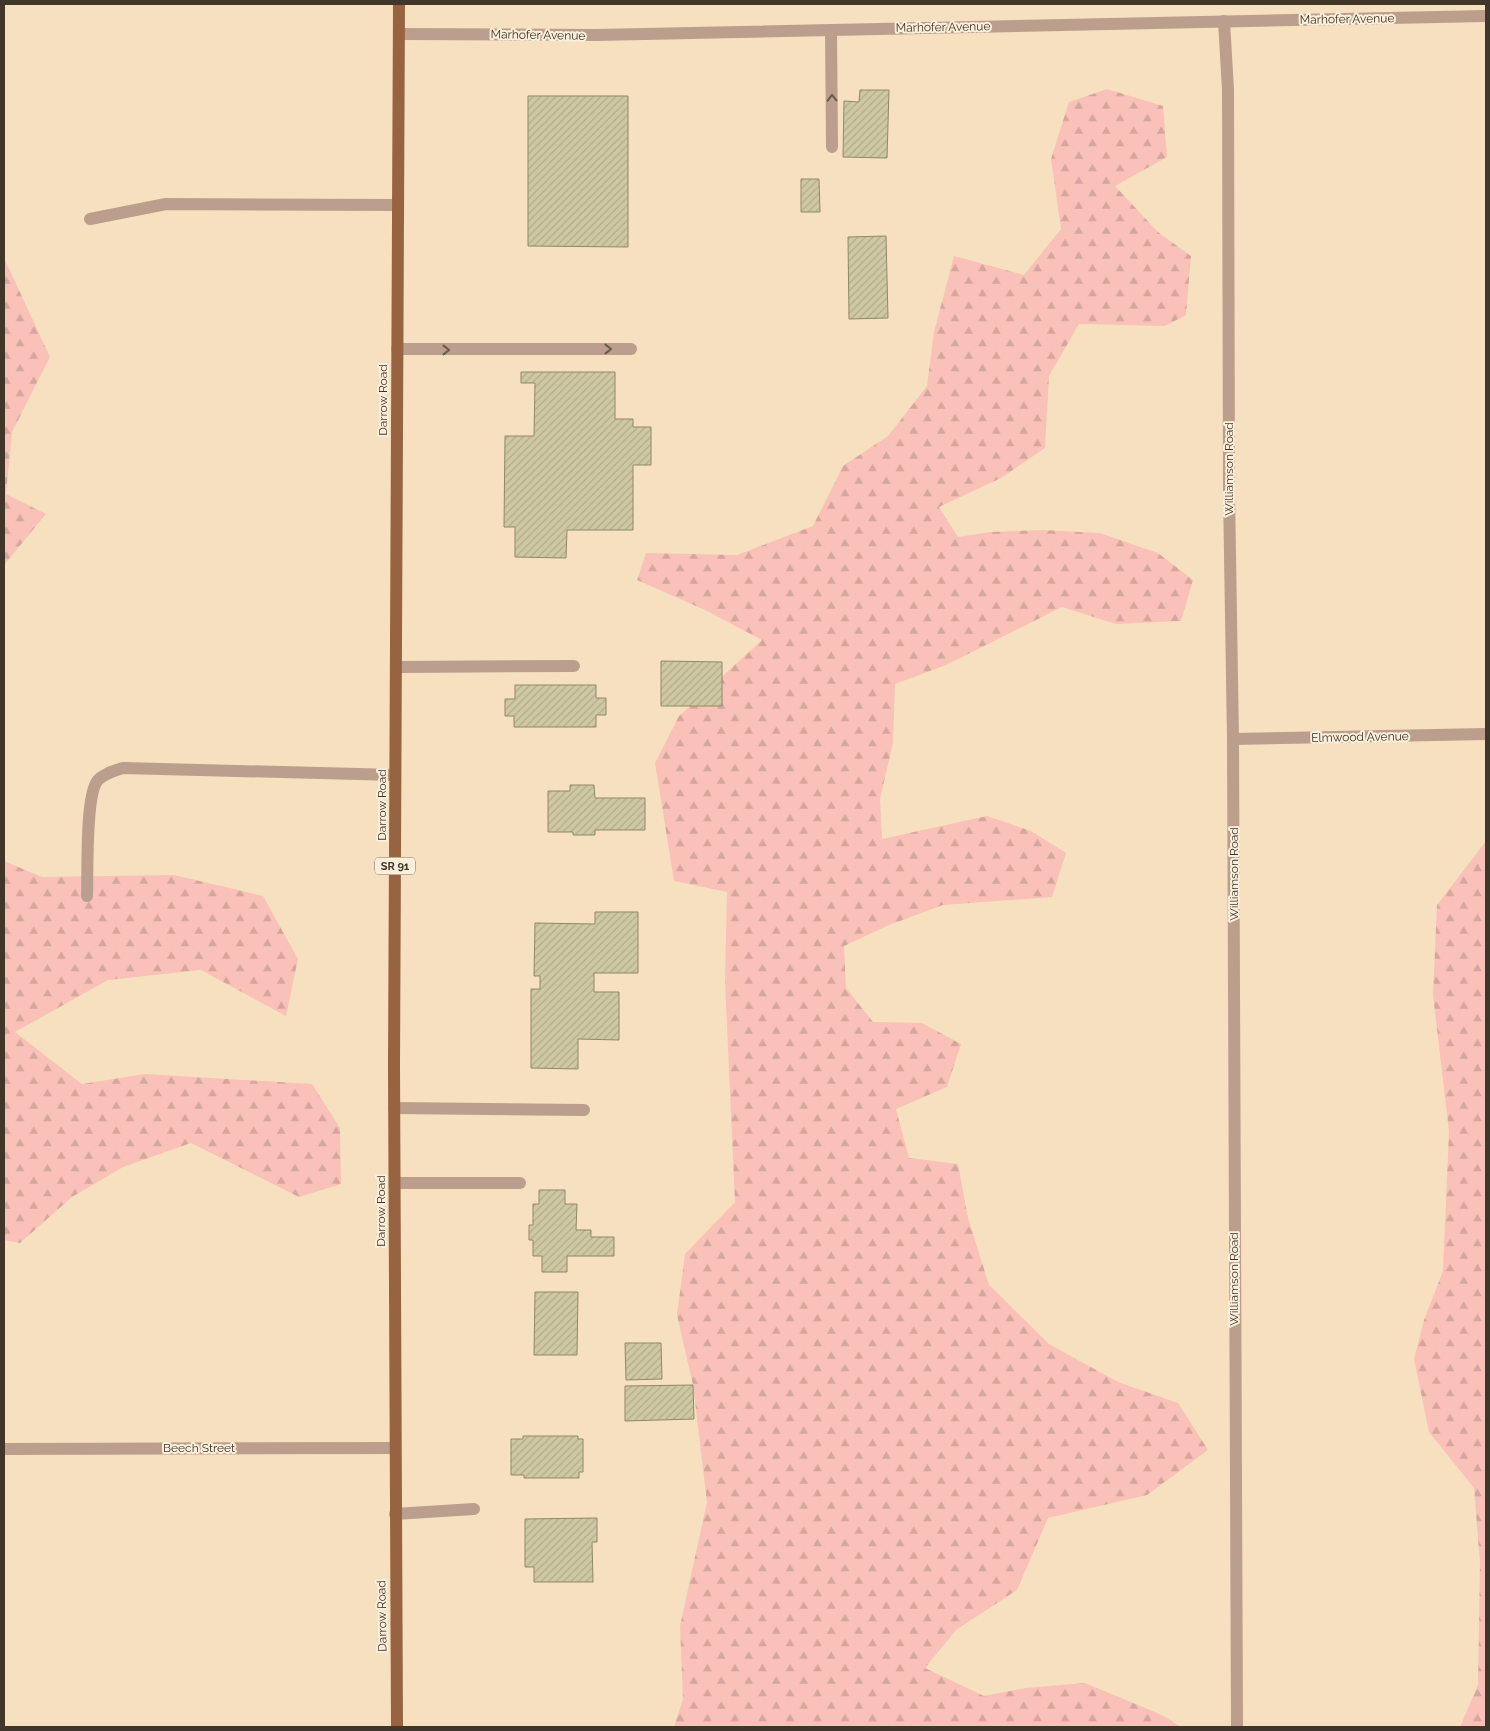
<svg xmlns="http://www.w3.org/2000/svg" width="1490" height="1731" viewBox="0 0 1490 1731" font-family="Raleway,sans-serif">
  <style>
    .forest { fill: url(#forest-firs) }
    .building { fill: url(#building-hatch); stroke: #8f8966 }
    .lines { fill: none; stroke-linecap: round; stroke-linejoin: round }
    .lane { stroke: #bc9e8c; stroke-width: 12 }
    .street { stroke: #bc9e8c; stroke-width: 12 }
    .primary { stroke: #976341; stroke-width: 12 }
    .oneway { stroke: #6b5b4c }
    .labels { text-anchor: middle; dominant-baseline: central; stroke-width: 4; stroke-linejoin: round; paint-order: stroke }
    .shield { fill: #fcefdb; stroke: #786e5f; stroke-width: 1 }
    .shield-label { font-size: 11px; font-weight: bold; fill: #40372a }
    .street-label { font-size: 12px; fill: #40372a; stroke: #fcefdb }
  </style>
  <defs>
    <pattern id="forest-firs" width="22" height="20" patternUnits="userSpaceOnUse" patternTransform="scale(1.25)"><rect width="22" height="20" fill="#f9c1b7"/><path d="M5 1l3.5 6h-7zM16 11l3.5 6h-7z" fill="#d6a69e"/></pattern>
    <pattern id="building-hatch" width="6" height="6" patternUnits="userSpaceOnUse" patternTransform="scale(1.25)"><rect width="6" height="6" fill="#cec8a3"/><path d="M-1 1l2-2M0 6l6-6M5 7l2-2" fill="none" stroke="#b2ac8c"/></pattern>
  </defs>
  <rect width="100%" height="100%" fill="#f7e0c0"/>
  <g class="forest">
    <path d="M1107,89L1163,106L1167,157L1115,186L1158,232L1191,256L1186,315L1165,326L1079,324L1049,376L1045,448L1001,478L939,507L958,537L990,532L1042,530L1100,533L1158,553L1193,580L1181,621L1116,624L1062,607L946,665L895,684L893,743L880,799L882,839L987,816L1031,831L1066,853L1052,897L943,905L889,925L844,946L846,988L873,1022L922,1023L961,1044L947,1087L896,1109L909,1158L958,1164L968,1218L989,1285L1049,1344L1118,1382L1178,1403L1208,1450L1147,1495L1048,1518L1017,1590L956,1630L925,1668L984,1696L1026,1688L1085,1683L1162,1715L1181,1727H674L683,1699L680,1626L707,1502L693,1385L677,1315L685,1254L735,1202L725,982L727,892L674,881L655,763L679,716L762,640L705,610L637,580L646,553L737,555L813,526L843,466L888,436L927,386L934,332L954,256L1024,275L1061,229L1051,159L1069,102Z"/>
    <path d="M4,258L50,357L12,432L6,494L46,514L4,565Z"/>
    <path d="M1486,841V1727H1460L1478,1685L1480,1563L1474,1488L1429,1432L1414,1359L1424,1320L1443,1271L1449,1131L1433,995L1437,905Z"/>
    <path d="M4,861L42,877L174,875L263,896L298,959L286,1016L201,970L108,980L15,1032L82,1084L145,1074L312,1084L340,1128L341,1184L299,1197L191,1143L123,1167L72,1197L20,1243L4,1240Z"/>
  </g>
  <g class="building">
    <path d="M860,90H889L887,158L843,157L844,101L859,102Z"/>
    <path d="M528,96H628V247L528,246Z"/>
    <path d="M801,179H819L820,212H801Z"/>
    <path d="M886,236L888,318L849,319L848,237Z"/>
    <path d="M521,372H615V419H633V427H651V465H633V530H567L566,558L515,557V527H504L505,436H534L535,383H521Z"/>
    <path d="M661,661L722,662V706H661Z"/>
    <path d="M515,685H596V698H606V715H596V727H514V716H505V699H515Z"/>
    <path d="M570,785H594L595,798H645V830H595V835H573V832H548V791H570Z"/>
    <path d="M595,912H638V973H594V992H619V1040L578,1039V1069L531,1068V989H540V976H534L535,923L595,924Z"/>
    <path d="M539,1190H565V1204H577L576,1230H591V1237H614V1256H567V1272H542V1256H533V1240H529V1225H533V1204H539Z"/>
    <path d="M535,1292H578L577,1355H534Z"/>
    <path d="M625,1343H661L662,1379L626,1380Z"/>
    <path d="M693,1385L694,1419L625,1421V1386Z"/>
    <path d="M523,1436H578V1439H583V1472H579V1478H524V1475H511V1439H523Z"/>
    <path d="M597,1518V1542H592L593,1582H534V1567H525V1519Z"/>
  </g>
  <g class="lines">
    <g class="lane">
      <path d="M831,30L832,147"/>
      <path d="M90,219L166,204L398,205"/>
      <path d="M397,349H631"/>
      <path d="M396,667L574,666"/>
      <path d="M87,896C88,874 85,794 98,780C105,773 114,771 123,768L395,775"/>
      <path d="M394,1108L584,1110"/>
      <path d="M395,1183H520"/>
      <path d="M395,1514L474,1509"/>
    </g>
    <g class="street">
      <path d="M1224,21L1228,90L1229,493L1233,739L1237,1727"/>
      <path d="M399,34L596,35L1486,16"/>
      <path d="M1233,739L1486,734"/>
      <path d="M4,1449L395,1448"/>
    </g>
    <path class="primary" d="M397,1727L394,1066L399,4"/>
  </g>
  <defs><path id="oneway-chevron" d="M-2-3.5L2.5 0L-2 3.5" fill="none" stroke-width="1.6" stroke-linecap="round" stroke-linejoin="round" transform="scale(1.25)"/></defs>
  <g class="oneway">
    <use href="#oneway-chevron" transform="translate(832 98) rotate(-91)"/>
    <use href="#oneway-chevron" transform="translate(608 349)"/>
    <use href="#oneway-chevron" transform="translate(446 350)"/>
  </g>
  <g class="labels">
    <rect class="shield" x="375" y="857.5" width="40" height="17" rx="4"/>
    <g class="shield-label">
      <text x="395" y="866">SR 91</text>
    </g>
    <g class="street-label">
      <text transform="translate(1347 19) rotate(-1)">Marhofer Avenue</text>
      <text transform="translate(943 27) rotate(-1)">Marhofer Avenue</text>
      <text transform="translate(538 35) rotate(1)">Marhofer Avenue</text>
      <text transform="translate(383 400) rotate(-90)">Darrow Road</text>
      <text transform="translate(1229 469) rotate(-90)">Williamson Road</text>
      <text transform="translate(1360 737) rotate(-1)">Elmwood Avenue</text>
      <text transform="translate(382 805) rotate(-90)">Darrow Road</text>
      <text transform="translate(1234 874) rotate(-90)">Williamson Road</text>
      <text transform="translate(381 1211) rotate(-90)">Darrow Road</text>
      <text transform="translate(1234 1279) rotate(-90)">Williamson Road</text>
      <text x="199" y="1448">Beech Street</text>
      <text transform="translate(382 1616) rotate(-91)">Darrow Road</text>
    </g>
  </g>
  <rect width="1490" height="1731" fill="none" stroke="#40372a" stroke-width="10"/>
</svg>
